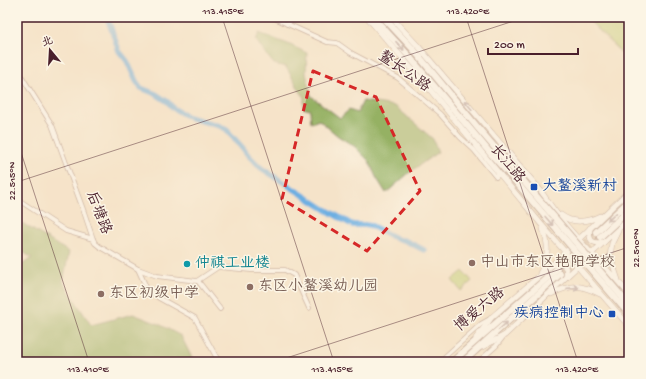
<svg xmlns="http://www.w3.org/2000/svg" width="646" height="379" viewBox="0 0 646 379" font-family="'Gochi Hand','LXGW WenKai TC',sans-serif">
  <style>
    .green { fill: #bcce71; stroke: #83764e }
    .forest { fill: #95b163; stroke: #706847 }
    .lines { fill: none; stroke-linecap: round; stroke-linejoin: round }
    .river { stroke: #6dafe2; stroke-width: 5.5 }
    .highway-tunnel { stroke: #d3bca9; stroke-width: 6; stroke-dasharray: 6 3; stroke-linecap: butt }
    .minor-casing { stroke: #a0817a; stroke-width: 5.5 }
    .major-casing { stroke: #a0817a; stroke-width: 6 }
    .highway-casing { stroke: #a0817a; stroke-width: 8 }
    .minor { stroke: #fff; stroke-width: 4 }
    .major { stroke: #fff; stroke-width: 5 }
    .highway { stroke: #fff; stroke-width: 6 }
    .highway-bridge-casing { stroke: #a0817a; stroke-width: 8; stroke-linecap: butt }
    .highway-bridge { stroke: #fff; stroke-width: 6 }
    .oneway { stroke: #ae9aa0 }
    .marked { fill: none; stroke: #d62828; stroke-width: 3; stroke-dasharray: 8 5; stroke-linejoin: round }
    .ticks { fill: none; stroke: #4a1f2b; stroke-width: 1; stroke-opacity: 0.45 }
    .transit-dot { fill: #1a4fb4; stroke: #fcf5e5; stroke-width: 1.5 }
    .education-dot { fill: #8d6e63; stroke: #fcf5e5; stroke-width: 1.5 }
    .culture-dot { fill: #0f9aa8; stroke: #fcf5e5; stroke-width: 1.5 }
    .labels { text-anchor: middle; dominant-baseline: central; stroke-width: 3; stroke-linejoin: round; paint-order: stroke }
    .street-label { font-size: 15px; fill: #4a1f2b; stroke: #fcf5e5 }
    .transit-label { font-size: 15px; fill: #164399; stroke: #fcf5e5; text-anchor: start }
    .education-label { font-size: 15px; fill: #785e54; stroke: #fcf5e5; text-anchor: start }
    .culture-label { font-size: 15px; fill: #0d838f; stroke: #fcf5e5; text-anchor: start }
    .neatline { fill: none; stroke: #4a1f2b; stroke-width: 1.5 }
    .ticks-label { font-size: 10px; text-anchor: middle; fill: #4a1f2b }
  </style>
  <rect width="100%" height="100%" fill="#fcf5e5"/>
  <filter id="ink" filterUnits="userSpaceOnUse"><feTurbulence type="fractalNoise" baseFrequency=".025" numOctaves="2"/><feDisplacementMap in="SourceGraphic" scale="8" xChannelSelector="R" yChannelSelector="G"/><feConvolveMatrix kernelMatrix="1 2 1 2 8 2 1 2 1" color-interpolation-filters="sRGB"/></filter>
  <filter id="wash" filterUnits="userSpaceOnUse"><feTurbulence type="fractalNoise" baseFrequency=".012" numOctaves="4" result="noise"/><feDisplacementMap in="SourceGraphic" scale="16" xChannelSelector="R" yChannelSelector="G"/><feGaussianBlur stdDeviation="0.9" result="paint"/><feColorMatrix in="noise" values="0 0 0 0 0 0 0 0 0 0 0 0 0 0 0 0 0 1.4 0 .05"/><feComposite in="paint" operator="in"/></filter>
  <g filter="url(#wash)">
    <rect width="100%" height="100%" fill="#f5e3c9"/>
    <g class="green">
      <path d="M592,17H629V61L589,20Z"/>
      <path d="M463,271L472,281L461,291L452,280Z"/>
    </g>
    <g class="forest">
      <path d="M259,33L288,44L307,53L306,73L311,96L340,118L349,110L357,113L363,101L395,106L433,139L438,152L410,172L386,193L376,177L369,161L354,146L338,136L319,120L311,123L310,110L303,108L304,98L286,67L274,64L262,49L256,40Z"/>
      <path d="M17,220L69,252L63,282L91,325L133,314L159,324L181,336L194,362H17V268L32,258L17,248Z"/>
    </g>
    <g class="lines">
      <path class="river" d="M107,17L119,51L127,61L136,81L141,88L156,94L168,102L173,108L188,117L220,126L226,129L242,147L248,155L261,168L325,209L349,223L353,225H370L399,240H404L424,250"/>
    </g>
  </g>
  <g filter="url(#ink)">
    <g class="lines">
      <g class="highway-tunnel">
        <path d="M557,269L596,232"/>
        <path d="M560,274L600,237"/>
      </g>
      <defs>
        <g id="minor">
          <path d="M272,17L327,42L337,43L351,53L398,78L440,114L460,137L474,150L496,177L499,174"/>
          <path d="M287,24L294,17"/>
          <path d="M17,69L52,125L84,212L93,239L95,243L100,247L138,269L157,276L197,281L218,267L251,270H285L294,275L309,308"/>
          <path d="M17,199L66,231L93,239"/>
          <path d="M138,269L147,289L159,298L195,318L219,362"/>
          <path d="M198,281L220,309"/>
          <path d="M439,362L481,324L490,319"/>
          <path d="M478,362L496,346L503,337"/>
        </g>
        <g id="major">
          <path d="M367,17L431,91L541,224L629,326"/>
          <path d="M391,17L418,46L541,191C565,230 600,260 629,294"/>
          <path d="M561,215C572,224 588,222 600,216"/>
          <path d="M590,228C588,240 592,245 604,242"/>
          <path d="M618,231L612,243L610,256L618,280"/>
          <path d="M552,265L561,263C567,267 567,270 566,277"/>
          <path d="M540,273C549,259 549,244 543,229"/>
          <path d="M551,294C561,289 574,284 585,288C590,289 596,292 600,294"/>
          <path d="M476,338L492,317L552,265L629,191"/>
          <path d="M482,347L505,335L565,278L629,219"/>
        </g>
        <g id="highway">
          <path d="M373,17L408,55L491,154L515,181"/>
          <path d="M383,17L413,49L478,128L520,177"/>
          <path d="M596,232L629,201"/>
          <path d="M600,237L629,210"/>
          <path d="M452,362L557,269"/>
          <path d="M463,362L560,274"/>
        </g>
      </defs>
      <use href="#minor" class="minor-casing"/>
      <use href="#major" class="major-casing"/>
      <use href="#highway" class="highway-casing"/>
      <use href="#minor" class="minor"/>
      <use href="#major" class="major"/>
      <use href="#highway" class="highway"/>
      <defs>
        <g id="highway-bridge">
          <path d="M520,177L629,305"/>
          <path d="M515,181L629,314"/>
        </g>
      </defs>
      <use href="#highway-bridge" class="highway-bridge-casing"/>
      <use href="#highway-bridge" class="highway-bridge"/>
    </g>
    <defs><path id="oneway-shaft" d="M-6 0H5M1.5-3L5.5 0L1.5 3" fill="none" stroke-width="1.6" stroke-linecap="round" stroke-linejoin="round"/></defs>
    <g class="oneway">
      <use href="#oneway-shaft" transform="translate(400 46) rotate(47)"/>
      <use href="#oneway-shaft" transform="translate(468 105) rotate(-130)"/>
      <use href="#oneway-shaft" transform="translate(612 217) rotate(137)"/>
      <use href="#oneway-shaft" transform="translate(549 221) rotate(49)"/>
      <use href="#oneway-shaft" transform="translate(573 288) rotate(-4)"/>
      <use href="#oneway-shaft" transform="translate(503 326) rotate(-42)"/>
    </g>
  </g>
  <path d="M0 0H646V379H0ZM313,71L376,97L420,191L367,251L282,199Z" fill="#f5e3c9" fill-opacity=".55" fill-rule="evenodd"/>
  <path class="marked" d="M313,71L376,97L420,191L367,251L282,199Z"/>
  <path class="ticks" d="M222,17L334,362M466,17L578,362M17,140L89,362M17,182L526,17M274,362L629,247"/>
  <g class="transit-dot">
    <rect x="530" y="183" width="8" height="8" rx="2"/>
    <rect x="608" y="310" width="8" height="8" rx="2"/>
  </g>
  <g class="education-dot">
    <circle cx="472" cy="263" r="4"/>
    <circle cx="250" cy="287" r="4"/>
    <circle cx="101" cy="294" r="4"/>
  </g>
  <circle class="culture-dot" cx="187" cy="264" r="4"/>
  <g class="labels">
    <g class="street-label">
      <text transform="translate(404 72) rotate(35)">鳌长公路</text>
      <text transform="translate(507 164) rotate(51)">长江路</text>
      <text transform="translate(98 213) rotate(69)">后塘路</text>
      <text transform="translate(480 310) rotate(-40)">博爱六路</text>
    </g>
    <g class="transit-label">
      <text x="542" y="187">大鳌溪新村</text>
      <text x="604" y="314" text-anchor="end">疾病控制中心</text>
    </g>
    <g class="education-label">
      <text x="480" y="263">中山市东区艳阳学校</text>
      <text x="258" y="287">东区小鳌溪幼儿园</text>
      <text x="109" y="294">东区初级中学</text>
    </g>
    <g class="culture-label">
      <text x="195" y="264">仲祺工业楼</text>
    </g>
  </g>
  <rect width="646" height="379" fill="none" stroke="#fcf5e5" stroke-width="44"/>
  <g transform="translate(50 50) rotate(342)" stroke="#fcf5e5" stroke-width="3" paint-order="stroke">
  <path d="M0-3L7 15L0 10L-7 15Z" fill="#4a1f2b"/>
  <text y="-6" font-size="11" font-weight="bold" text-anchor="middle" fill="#4a1f2b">北</text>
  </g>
  <path d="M488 48v6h90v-6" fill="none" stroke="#4a1f2b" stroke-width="2"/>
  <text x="494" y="48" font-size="12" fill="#4a1f2b" stroke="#fcf5e5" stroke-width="3" paint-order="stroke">200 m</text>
  <rect x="22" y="22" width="602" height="335" class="neatline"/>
  <g class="ticks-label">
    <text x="223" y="14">113.415°E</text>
    <text x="468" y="14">113.420°E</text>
    <text transform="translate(11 181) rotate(-90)" y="4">22.515°N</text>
    <text transform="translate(635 248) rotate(-90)" y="4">22.510°N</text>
    <text x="88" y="372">113.410°E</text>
    <text x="332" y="372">113.415°E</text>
    <text x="577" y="372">113.420°E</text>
  </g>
</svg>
